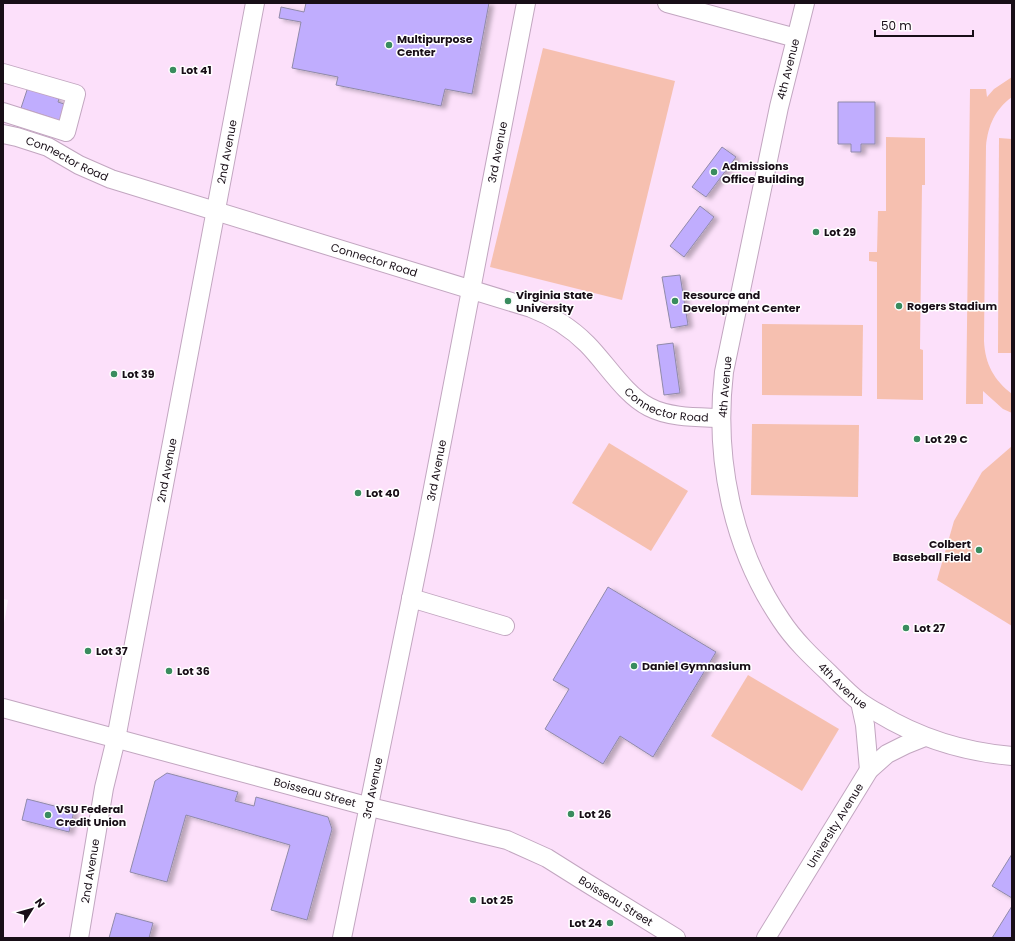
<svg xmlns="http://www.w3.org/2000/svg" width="1015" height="941" viewBox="0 0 1015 941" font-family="Poppins,sans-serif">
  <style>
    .built { fill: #fce0fa }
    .green { fill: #f6c0b0 }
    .building { fill: #c0adfe; stroke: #908aa9; filter: url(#shadow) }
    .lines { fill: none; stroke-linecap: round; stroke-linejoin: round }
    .minor-casing { stroke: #c2a6c0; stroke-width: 20 }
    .minor { stroke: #fff; stroke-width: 18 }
    .poi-dot { fill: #398c5e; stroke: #fff; stroke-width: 1.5 }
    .labels { text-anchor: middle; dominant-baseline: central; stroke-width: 3; stroke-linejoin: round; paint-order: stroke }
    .poi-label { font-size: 11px; font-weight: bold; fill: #180e17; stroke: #fff; text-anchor: start }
    .street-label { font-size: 11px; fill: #180e17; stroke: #fff }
  </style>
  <defs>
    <filter id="shadow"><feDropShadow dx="4.5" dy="2.5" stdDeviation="2" flood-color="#0004"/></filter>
  </defs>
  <rect width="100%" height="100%" fill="#fff3fe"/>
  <path class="built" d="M3,3H1012V938H3V629L8,600L3,599Z"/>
  <g class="green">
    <path d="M543,48L675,81L622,300L490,267Z"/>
    <path d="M1012,77V97C995,109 988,126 986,146L984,341C985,364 994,380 1012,394V413L1003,409L983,391V404H966L970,89H986L987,97L994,89Z"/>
    <path d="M886,137L925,138V185H922L920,349L923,350V400L877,399V262L869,261V252H877L878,211H886Z"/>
    <path d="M999,138L1012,139V353H998Z"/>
    <path d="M762,324L863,325L862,396L762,395Z"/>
    <path d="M752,424L859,425L858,497L751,495Z"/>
    <path d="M609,443L688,491L651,551L572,503Z"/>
    <path d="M1012,446V626L937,580L954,521L982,472Z"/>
    <path d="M748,675L839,729L802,791L711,736Z"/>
  </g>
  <g class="building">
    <path d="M306,3H489L472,94L445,89L441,106L336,85L338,77L292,68L301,22L279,18L281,7L304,12Z"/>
    <path d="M28,87L59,99L58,102L67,105L61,123L51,120L52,118L21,108Z"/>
    <path d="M838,102H875V144H861V152H851V144H838Z"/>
    <path d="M722,147L736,157L706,197L692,187Z"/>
    <path d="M700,206L714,217L684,257L670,246Z"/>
    <path d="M680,275L688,325L671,328L662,277Z"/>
    <path d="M673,343L680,393L664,395L657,345Z"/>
    <path d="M608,587L716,652L653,757L620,736L603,764L545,729L569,689L553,680Z"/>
    <path d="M167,773L238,792L235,801L254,806L256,797L328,817L332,829L307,920L271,910L290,845L186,815L167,882L130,872L155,781Z"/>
    <path d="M27,799L74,811L69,832L22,820Z"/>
    <path d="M1012,854V898L992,886Z"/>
    <path d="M1012,906V938H992Z"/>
    <path d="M116,913L153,923L149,938H109Z"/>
  </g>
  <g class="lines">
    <defs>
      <g id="minor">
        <path d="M667,3L796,38"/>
        <path id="s1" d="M805,3L779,107L724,372C714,458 732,548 781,620C794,640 812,657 829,673C839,683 849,694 860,702C866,706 872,710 878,713C919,738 964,752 1012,756"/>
        <path d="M3,73L76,94L66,132L3,112"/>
        <path id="s2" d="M3,134L17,137L48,147L79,165L111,179L531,308C552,316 571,328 587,344C606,363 625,395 649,407C670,418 698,417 721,418"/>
        <path d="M411,598L505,626"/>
        <path d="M860,702L865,725L869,770"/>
        <path id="s3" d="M3,708L370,807L507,840L547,858L582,880L676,938"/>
        <path id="s4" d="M79,938L104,788L116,739L255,3"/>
        <path id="s5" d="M342,938L424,535L526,3"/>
        <path id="s6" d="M766,938L869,770L887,754L905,745L925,737"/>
      </g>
    </defs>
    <use href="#minor" class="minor-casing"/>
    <use href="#minor" class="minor"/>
  </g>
  <g class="poi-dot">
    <circle cx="389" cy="45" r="4"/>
    <circle cx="173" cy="70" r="4"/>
    <circle cx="714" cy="172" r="4"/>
    <circle cx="816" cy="232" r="4"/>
    <circle cx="508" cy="301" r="4"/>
    <circle cx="675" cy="301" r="4"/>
    <circle cx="899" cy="306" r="4"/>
    <circle cx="114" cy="374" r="4"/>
    <circle cx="917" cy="439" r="4"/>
    <circle cx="358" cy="493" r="4"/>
    <circle cx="979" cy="550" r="4"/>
    <circle cx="906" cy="628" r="4"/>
    <circle cx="88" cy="651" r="4"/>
    <circle cx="634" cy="666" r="4"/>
    <circle cx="169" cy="671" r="4"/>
    <circle cx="571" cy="814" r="4"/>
    <circle cx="48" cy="815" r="4"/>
    <circle cx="473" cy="900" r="4"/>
    <circle cx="610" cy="923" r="4"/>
  </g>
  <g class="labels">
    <g class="poi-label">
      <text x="397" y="39">Multipurpose<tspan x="397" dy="13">Center</tspan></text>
      <text x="181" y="70">Lot 41</text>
      <text x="722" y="166">Admissions<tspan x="722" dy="13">Office Building</tspan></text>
      <text x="824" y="232">Lot 29</text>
      <text x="516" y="295">Virginia State<tspan x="516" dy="13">University</tspan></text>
      <text x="683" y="295">Resource and<tspan x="683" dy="13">Development Center</tspan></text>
      <text x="907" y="306">Rogers Stadium</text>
      <text x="122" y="374">Lot 39</text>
      <text x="925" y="439">Lot 29 C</text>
      <text x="366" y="493">Lot 40</text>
      <text x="971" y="544" text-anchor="end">Colbert<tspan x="971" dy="13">Baseball Field</tspan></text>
      <text x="914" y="628">Lot 27</text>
      <text x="96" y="651">Lot 37</text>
      <text x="642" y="666">Daniel Gymnasium</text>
      <text x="177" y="671">Lot 36</text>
      <text x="56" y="809">VSU Federal<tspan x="56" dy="13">Credit Union</tspan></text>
      <text x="579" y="814">Lot 26</text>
      <text x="481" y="900">Lot 25</text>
      <text x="602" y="923" text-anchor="end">Lot 24</text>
    </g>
    <g class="street-label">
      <text transform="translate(788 69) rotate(-76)">4th Avenue</text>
      <text stroke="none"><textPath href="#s4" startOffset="800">2nd Avenue</textPath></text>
      <text stroke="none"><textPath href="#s5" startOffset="801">3rd Avenue</textPath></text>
      <text stroke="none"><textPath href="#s2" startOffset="69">Connector Road</textPath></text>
      <text stroke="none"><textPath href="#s2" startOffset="393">Connector Road</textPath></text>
      <text transform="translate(725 387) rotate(-85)">4th Avenue</text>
      <text stroke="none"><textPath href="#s2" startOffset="729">Connector Road</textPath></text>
      <text stroke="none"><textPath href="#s4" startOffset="476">2nd Avenue</textPath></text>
      <text stroke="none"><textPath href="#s5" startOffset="477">3rd Avenue</textPath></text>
      <text stroke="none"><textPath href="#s1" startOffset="728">4th Avenue</textPath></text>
      <text stroke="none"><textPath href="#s5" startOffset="153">3rd Avenue</textPath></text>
      <text stroke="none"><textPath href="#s3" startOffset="323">Boisseau Street</textPath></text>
      <text stroke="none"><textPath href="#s6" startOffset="132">University Avenue</textPath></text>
      <text stroke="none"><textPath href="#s4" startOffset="68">2nd Avenue</textPath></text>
      <text stroke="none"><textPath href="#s3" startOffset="646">Boisseau Street</textPath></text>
    </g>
  </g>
  <rect width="1015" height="941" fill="none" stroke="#180e17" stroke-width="8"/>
  <g transform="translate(32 909) rotate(53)" stroke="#ffffff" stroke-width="3" paint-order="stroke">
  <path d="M0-3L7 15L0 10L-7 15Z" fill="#180e17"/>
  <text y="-6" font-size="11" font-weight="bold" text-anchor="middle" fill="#180e17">N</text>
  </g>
  <path d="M875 30v6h98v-6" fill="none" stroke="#180e17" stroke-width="2"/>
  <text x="881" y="30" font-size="12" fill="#180e17" stroke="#ffffff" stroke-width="3" paint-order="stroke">50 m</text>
</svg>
